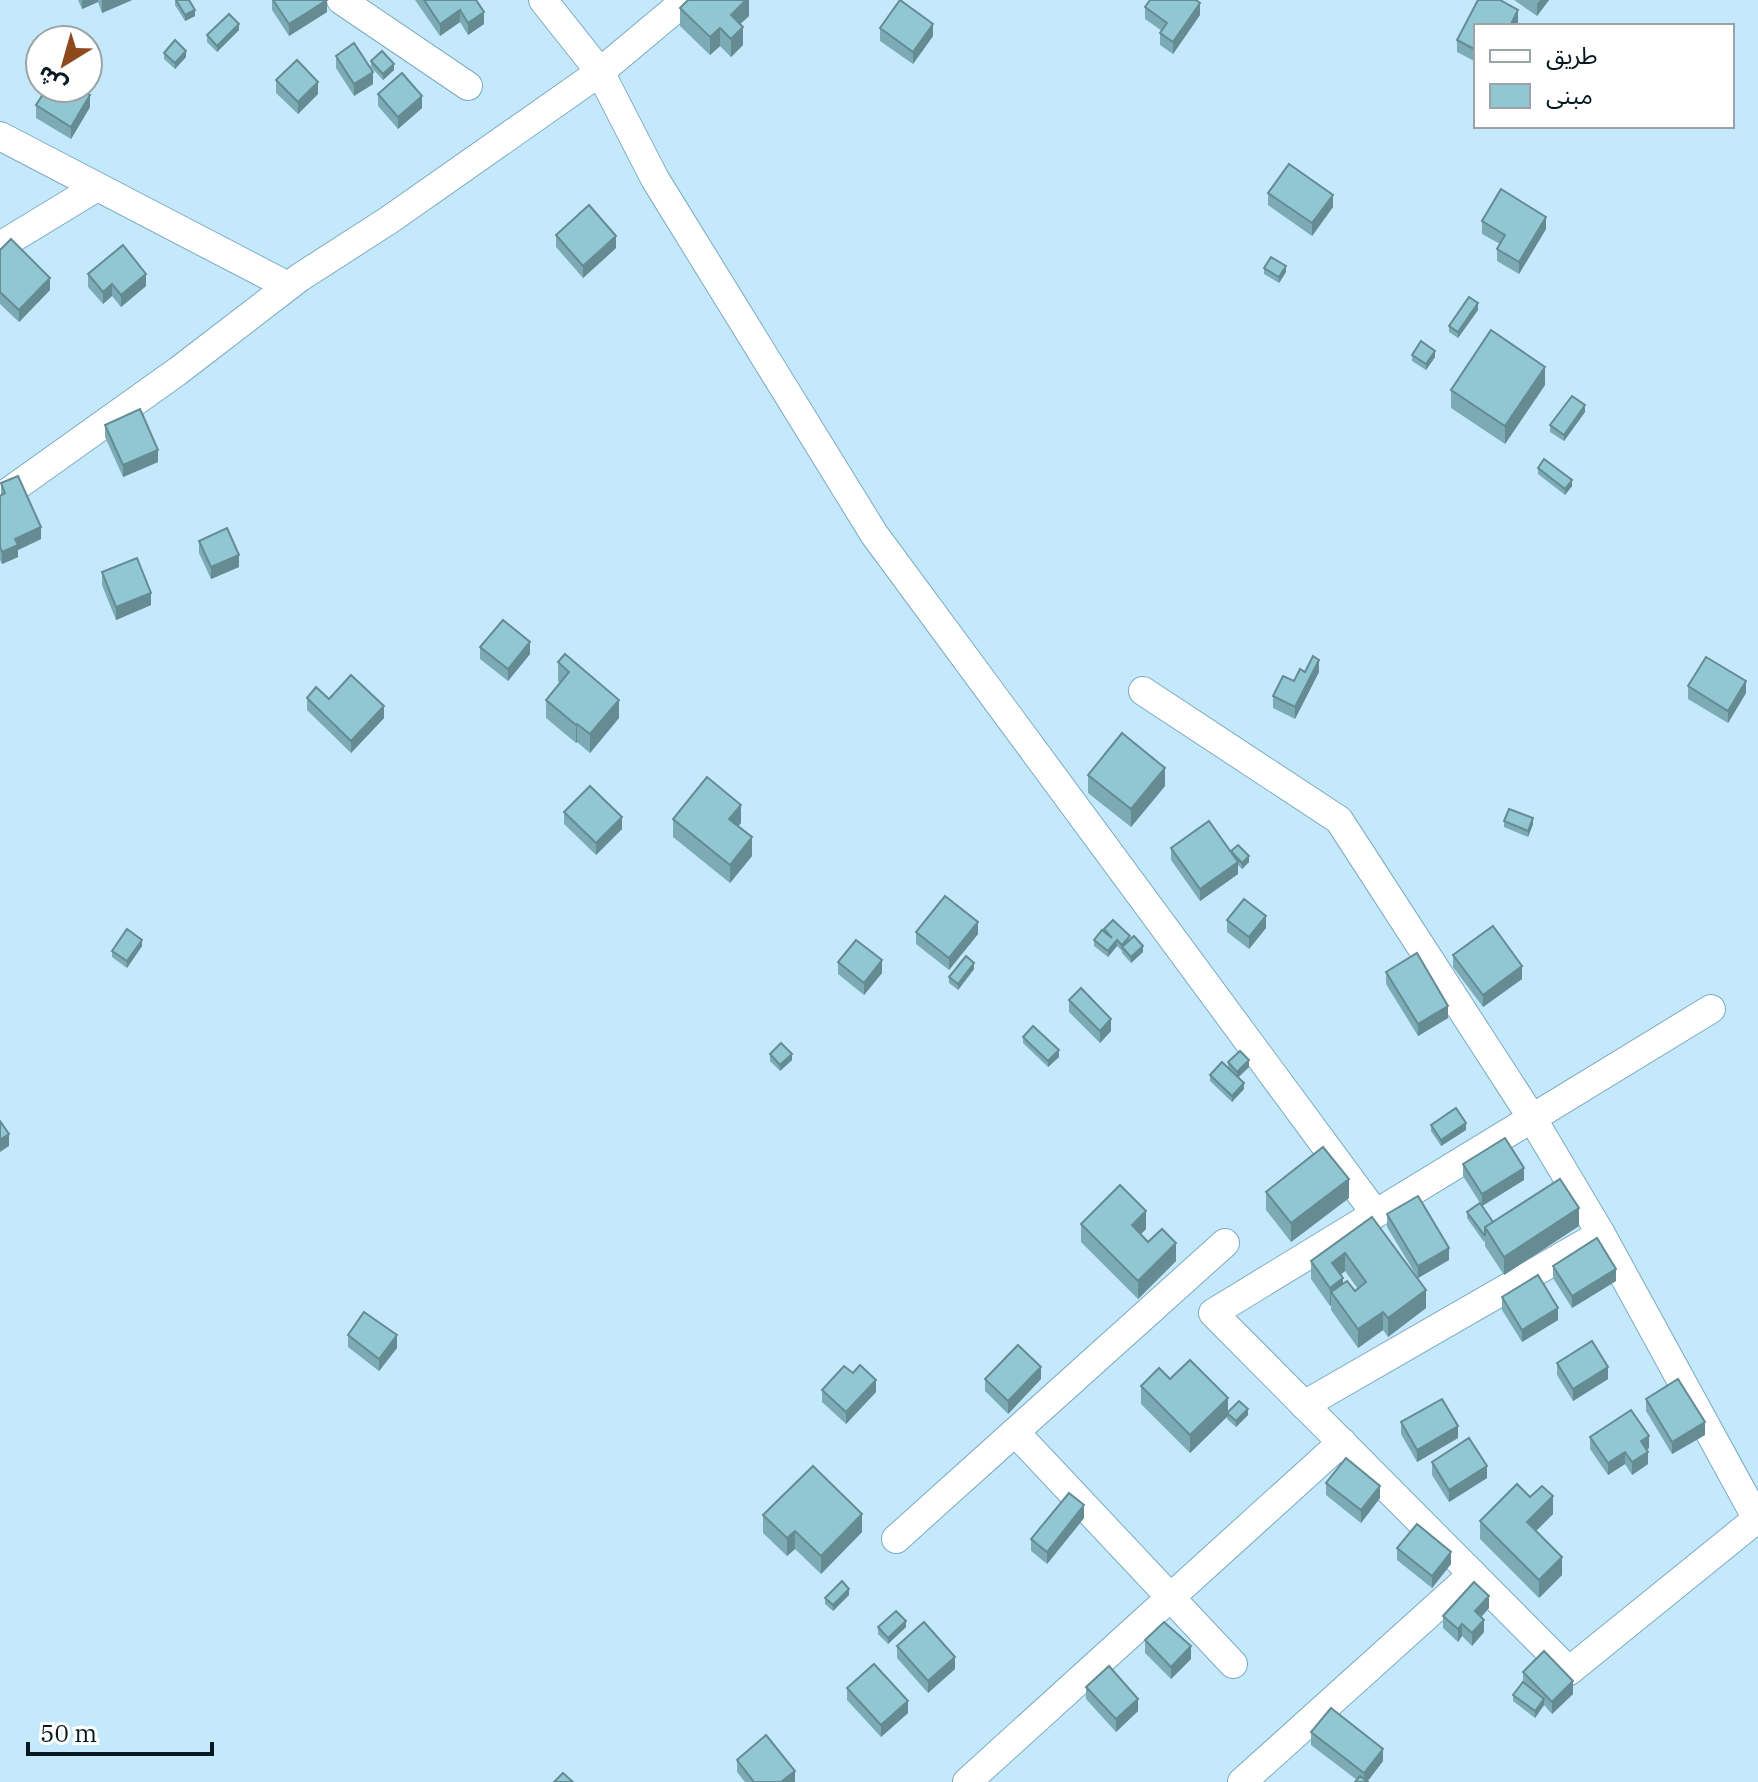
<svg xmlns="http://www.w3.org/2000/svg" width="1758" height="1782" viewBox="0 0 1758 1782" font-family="'IBM Plex Serif','Noto Sans Arabic',serif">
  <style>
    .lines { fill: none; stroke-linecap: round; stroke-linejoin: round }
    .street-casing { stroke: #7daac2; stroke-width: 30 }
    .street { stroke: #fff; stroke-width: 28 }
    .wall { fill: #7cabb5; fill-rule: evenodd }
    .shaded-wall { fill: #658b93 }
    .building { fill: #90c7d2; stroke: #658b93; stroke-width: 2 }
  </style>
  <rect width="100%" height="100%" fill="#c4e9fd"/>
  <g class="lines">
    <defs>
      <g id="street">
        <path d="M341,0L468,86"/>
        <path d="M543,0L600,72L655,179L874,534L1375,1213"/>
        <path d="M0,136L288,286"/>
        <path d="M0,246L97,187"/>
        <path d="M0,498L178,371L299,278L389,220L600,72L686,0"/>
        <path d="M1143,691L1339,820L1532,1118L1601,1234L1757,1519"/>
        <path d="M1711,1009L1213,1313L1569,1671L1758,1518"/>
        <path d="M1304,1405L1601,1234"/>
        <path d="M1015,1432L1233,1664"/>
        <path d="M896,1539L1225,1243"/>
        <path d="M967,1782L1342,1442"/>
        <path d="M1242,1782L1473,1574"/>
      </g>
    </defs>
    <use href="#street" class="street-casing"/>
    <use href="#street" class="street"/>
  </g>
  <g class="wall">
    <path d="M78,0H132L102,13L98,2L82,9Z"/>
    <path d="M175,0H189L195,16L185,21L175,5Z"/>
    <path d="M272,0H327V12L289,36L272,10Z"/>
    <path d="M415,0H476L484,24L468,35L460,22L440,36Z"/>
    <path d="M749,0V16L740,24L743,45L731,57L720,46L710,55L680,26V8Z"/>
    <path d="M1478,0H1500L1518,10V22L1516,26H1476V62L1457,52V40Z"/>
    <path d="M1514,0H1549L1537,16Z"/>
    <path d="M1145,7L1200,15L1173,54L1160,45V33L1162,31L1145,19Z"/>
    <path d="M880,28L933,36L913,64L880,41Z"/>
    <path d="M239,30L217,52L207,42V35Z"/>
    <path d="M164,53L186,57L175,69L164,59Z"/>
    <path d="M336,56L373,84L354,96L336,68Z"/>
    <path d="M371,61L394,70L383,80L371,67Z"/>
    <path d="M276,80L318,94L298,114L276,93Z"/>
    <path d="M378,94L422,108L398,129L378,106Z"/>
    <path d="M36,105L90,107L71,139L36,118Z"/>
    <path d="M1268,193L1333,207L1312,236L1268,205Z"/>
    <path d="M1482,221L1546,229L1519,274L1497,261V249L1500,244L1482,234Z"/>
    <path d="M556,235L616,248L583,278L556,247Z"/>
    <path d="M0,250L50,290L19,322L0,304Z"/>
    <path d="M1264,268L1286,272L1279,283L1264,274Z"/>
    <path d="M88,274L146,286L121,307L112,296L103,304L88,287Z"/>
    <path d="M1478,310L1458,338L1449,332V326Z"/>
    <path d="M1412,355L1435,357L1426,370L1412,361Z"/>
    <path d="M1545,385L1505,444L1451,408V390Z"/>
    <path d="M1585,412L1564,441L1550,432V425Z"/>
    <path d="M105,425L158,462L123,477L105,437Z"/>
    <path d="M1538,468L1572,486L1565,495L1538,474Z"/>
    <path d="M1,483L41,539L18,550V557L2,564L0,560Z"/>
    <path d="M199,541L239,567L211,579L199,553Z"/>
    <path d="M102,572L151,605L116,620L102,585Z"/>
    <path d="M480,647L530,654L508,681L480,659Z"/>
    <path d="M558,662L619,718L590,753L577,742L576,743L546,718V700L560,683L558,681Z"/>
    <path d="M1305,672H1319L1295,719L1273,708V696Z"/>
    <path d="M1688,686L1746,693L1728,723L1688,699Z"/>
    <path d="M307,698L329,699L384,718L351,753L307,710Z"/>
    <path d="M1088,775L1165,786L1131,827L1088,793Z"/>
    <path d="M564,812L622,829L596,855L564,824Z"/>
    <path d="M673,819L741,823L738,826L752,856L730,883L673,837Z"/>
    <path d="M1504,821L1533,824L1528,837L1504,827Z"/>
    <path d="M1171,848L1231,852L1249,862L1242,869L1238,865V874L1200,901L1171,860Z"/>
    <path d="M1227,920L1266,928L1249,949L1227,932Z"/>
    <path d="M1104,929L1130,939L1143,952L1131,963L1122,953V951L1117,946L1108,957L1094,946V940L1104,932Z"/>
    <path d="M916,932L978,934L949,970L916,944Z"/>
    <path d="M142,946L127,968L112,957V951Z"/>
    <path d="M1453,955L1522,979L1483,1007L1453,967Z"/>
    <path d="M838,962L882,973L864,995L838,974Z"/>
    <path d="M974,969L958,990L949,983V977Z"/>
    <path d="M1386,972L1448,1018L1418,1036L1386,984Z"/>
    <path d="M1069,1000L1111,1031L1100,1043L1069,1012Z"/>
    <path d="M1023,1037L1059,1057L1048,1067L1023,1043Z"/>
    <path d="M770,1054L792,1060L780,1071L770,1061Z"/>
    <path d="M1228,1062L1249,1067L1238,1078L1244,1089L1232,1102L1210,1081V1075L1228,1068Z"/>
    <path d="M1431,1125L1466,1130L1441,1146L1431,1131Z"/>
    <path d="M1463,1164L1524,1180L1482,1206L1493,1222L1579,1226L1504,1275L1485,1246V1241L1484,1242L1467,1218V1212L1482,1206L1463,1176Z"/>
    <path d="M1266,1192L1349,1198L1291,1242L1266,1210Z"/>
    <path d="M1387,1214L1449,1260L1418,1278L1387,1227Z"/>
    <path d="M1372,1217L1426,1308L1388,1337L1383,1330L1358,1348L1331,1310V1305L1330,1306L1311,1279V1261ZM1345,1271L1358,1289L1355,1291L1343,1284L1341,1275Z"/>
    <path d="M1081,1224L1146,1229L1141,1234L1148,1242L1176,1261L1138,1299L1081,1242Z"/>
    <path d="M1553,1266L1616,1281L1572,1308L1553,1278Z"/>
    <path d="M1502,1297L1558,1320L1522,1342L1502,1310Z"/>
    <path d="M348,1335L397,1348L379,1371L348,1347Z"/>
    <path d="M1557,1363L1608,1379L1573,1401L1557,1375Z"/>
    <path d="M853,1373L876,1392L846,1424L822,1402V1390Z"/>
    <path d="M985,1379H1041L1008,1414L985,1391Z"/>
    <path d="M1170,1379L1228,1412L1248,1415L1236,1427L1227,1419V1416L1190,1453L1141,1404V1386Z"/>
    <path d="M1646,1399L1705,1435L1672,1454L1646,1411Z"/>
    <path d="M1401,1422L1458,1438L1417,1462L1401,1434Z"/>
    <path d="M1590,1437L1649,1448L1647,1450L1648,1464L1632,1475L1625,1464L1608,1475L1590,1449Z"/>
    <path d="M1432,1462L1487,1478L1449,1502L1432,1475Z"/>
    <path d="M1326,1483L1380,1498L1361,1523L1326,1495Z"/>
    <path d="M1530,1497L1553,1514L1536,1531L1562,1575L1539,1598L1480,1539V1521Z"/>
    <path d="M763,1515L862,1532L821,1574L795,1549L787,1556L763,1533Z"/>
    <path d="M1084,1518L1047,1564L1031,1551V1539Z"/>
    <path d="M1397,1548L1451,1564L1432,1588L1397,1560Z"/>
    <path d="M849,1595L833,1611L825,1604V1598Z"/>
    <path d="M1489,1608L1481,1617L1484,1632L1472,1646L1462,1636L1458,1642L1443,1628V1616Z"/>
    <path d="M878,1627H906L888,1644L878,1634Z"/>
    <path d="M1145,1640L1191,1659L1171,1679L1145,1653Z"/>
    <path d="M897,1646L955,1669L928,1693L897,1658Z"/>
    <path d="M1523,1672L1573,1694L1552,1714L1544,1705L1535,1718L1513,1701V1695L1523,1682Z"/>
    <path d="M1086,1687L1138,1711L1116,1732L1086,1699Z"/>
    <path d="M847,1688L908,1713L881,1737L847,1700Z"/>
    <path d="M1311,1732L1383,1761L1367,1782L1357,1780L1311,1745Z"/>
    <path d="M737,1760L795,1782H745L737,1772Z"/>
  </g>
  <g class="shaded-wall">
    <path d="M82,0H98V2L82,9Z"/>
    <path d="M102,0H132L102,13Z"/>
    <path d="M327,0V12L289,36V24Z"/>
    <path d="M746,0H749V16L731,33V15Z"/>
    <path d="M1540,0H1549L1537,16V4Z"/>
    <path d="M1200,3V15L1173,54V42Z"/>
    <path d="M195,10V16L185,21V15Z"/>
    <path d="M460,10V22L440,36V24Z"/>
    <path d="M1518,10V22L1516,26H1510Z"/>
    <path d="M484,12V24L468,35V23Z"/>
    <path d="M239,24V30L217,52V46Z"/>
    <path d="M933,24V36L913,64V52Z"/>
    <path d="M743,27V45L731,57V39Z"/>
    <path d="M720,28V46L710,55V37Z"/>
    <path d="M186,51V57L175,69V63Z"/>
    <path d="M394,64V70L383,80V74Z"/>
    <path d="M373,72V84L354,96V84Z"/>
    <path d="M318,82V94L298,114V102Z"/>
    <path d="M90,95V107L71,139V127Z"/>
    <path d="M422,96V108L398,129V117Z"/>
    <path d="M1333,195V207L1312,236V223Z"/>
    <path d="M1546,217V229L1519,274V262Z"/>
    <path d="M616,236V248L583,278V266Z"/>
    <path d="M1286,266V272L1279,283V277Z"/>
    <path d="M146,274V286L121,307V295Z"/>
    <path d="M50,278V290L19,322V310Z"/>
    <path d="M112,284V296L103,304V292Z"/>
    <path d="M1478,303V310L1458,338V332Z"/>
    <path d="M1435,351V357L1426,370V364Z"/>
    <path d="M1545,367V385L1505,444V426Z"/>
    <path d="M1585,405V412L1564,441V435Z"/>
    <path d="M158,450V462L123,477V465Z"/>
    <path d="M1572,480V486L1565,495V489Z"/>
    <path d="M41,527V539L18,550V557L2,564V552L15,539Z"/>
    <path d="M239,555V567L211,579V567Z"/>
    <path d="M151,593V605L116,620V607Z"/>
    <path d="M530,642V654L508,681V669Z"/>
    <path d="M1319,660V672L1295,719V707Z"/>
    <path d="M1746,681V693L1728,723V711Z"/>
    <path d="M619,700V718L590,753V734Z"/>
    <path d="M384,706V718L351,753V741Z"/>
    <path d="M577,724V742L576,743V725Z"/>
    <path d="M1165,768V786L1131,827V809Z"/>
    <path d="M741,805V823L729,837V819Z"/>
    <path d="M622,817V829L596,855V843Z"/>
    <path d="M1533,818V824L1528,837V831Z"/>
    <path d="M752,837V856L730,883V865Z"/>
    <path d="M1249,856V862L1242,869V863Z"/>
    <path d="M1238,862V874L1200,901V889Z"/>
    <path d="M1266,916V928L1249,949V937Z"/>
    <path d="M978,922V934L949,970V958Z"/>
    <path d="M142,940V946L127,968V961Z"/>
    <path d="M1117,940V946L1108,957V951Z"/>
    <path d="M1143,946V952L1131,963V957Z"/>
    <path d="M882,960V973L864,995V983Z"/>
    <path d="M974,963V969L958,990V984Z"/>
    <path d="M1522,966V979L1483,1007V995Z"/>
    <path d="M1448,1006V1018L1418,1036V1024Z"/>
    <path d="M1111,1019V1031L1100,1043V1031Z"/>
    <path d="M1059,1050V1057L1048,1067V1061Z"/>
    <path d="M792,1054V1060L780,1071V1065Z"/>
    <path d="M1249,1060V1067L1237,1078V1072Z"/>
    <path d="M1244,1083V1089L1232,1102V1096Z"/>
    <path d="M1466,1123V1130L1441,1146V1140Z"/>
    <path d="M9,1134V1146L0,1152V1140Z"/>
    <path d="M1524,1168V1180L1482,1206V1194Z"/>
    <path d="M1349,1179V1198L1291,1242V1223Z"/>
    <path d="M1579,1208V1226L1504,1275V1257Z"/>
    <path d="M1146,1211V1229L1132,1243V1225Z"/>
    <path d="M1176,1243V1261L1138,1299V1281Z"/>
    <path d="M1449,1248V1260L1418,1278V1266Z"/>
    <path d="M1345,1253V1271L1332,1281V1263Z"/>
    <path d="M1616,1269V1281L1572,1308V1296Z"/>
    <path d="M1343,1278V1296L1331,1292V1305L1330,1306V1288Z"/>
    <path d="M1426,1290V1308L1388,1337V1318Z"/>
    <path d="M1558,1308V1320L1522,1342V1330Z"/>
    <path d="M1383,1312V1330L1358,1348V1329Z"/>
    <path d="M397,1335V1348L379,1371V1359Z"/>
    <path d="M1041,1367V1379L1008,1414V1401Z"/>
    <path d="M1608,1367V1379L1573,1401V1389Z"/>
    <path d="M876,1380V1392L846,1424V1412Z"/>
    <path d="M1228,1398V1416L1190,1453V1435Z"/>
    <path d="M1248,1409V1415L1236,1427V1421Z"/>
    <path d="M1705,1422V1435L1672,1454V1442Z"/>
    <path d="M1458,1426V1438L1417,1462V1450Z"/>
    <path d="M1649,1436V1448L1641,1453V1441Z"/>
    <path d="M1625,1452V1464L1608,1475V1463Z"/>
    <path d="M1648,1452V1464L1632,1475V1462Z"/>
    <path d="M1487,1466V1478L1449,1502V1490Z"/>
    <path d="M1380,1486V1498L1361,1523V1510Z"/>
    <path d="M1553,1496V1514L1527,1540V1522Z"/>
    <path d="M1084,1505V1518L1047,1564V1552Z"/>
    <path d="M862,1514V1532L821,1574V1556Z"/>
    <path d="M795,1531V1549L787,1556V1538Z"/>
    <path d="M1451,1552V1564L1432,1588V1576Z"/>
    <path d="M1562,1557V1575L1539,1598V1580Z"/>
    <path d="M849,1589V1595L833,1611V1605Z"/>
    <path d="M1489,1596V1608L1475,1624V1611Z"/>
    <path d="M1484,1620V1632L1472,1646V1633Z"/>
    <path d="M906,1621V1627L888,1644V1638Z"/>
    <path d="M1462,1624V1636L1458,1642V1629Z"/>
    <path d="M1191,1646V1659L1171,1679V1667Z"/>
    <path d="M955,1657V1669L928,1693V1681Z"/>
    <path d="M1573,1681V1694L1552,1714V1702Z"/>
    <path d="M1138,1699V1711L1116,1732V1719Z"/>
    <path d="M1544,1699V1705L1535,1718V1711Z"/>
    <path d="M908,1701V1713L881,1737V1725Z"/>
    <path d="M1383,1749V1761L1367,1782H1364V1773Z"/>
    <path d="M795,1771V1782H781Z"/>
  </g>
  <g class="building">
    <path d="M176,0H189L195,10L185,15Z"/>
    <path d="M273,0H327L289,24Z"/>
    <path d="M424,0H476L484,12L468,23L460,10L440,24Z"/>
    <path d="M688,0H746L731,15L743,27L731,39L720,28L710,37L680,8Z"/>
    <path d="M900,0L933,24L913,52L880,28Z"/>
    <path d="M1150,0H1196L1200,3L1173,42L1160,33L1167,23L1145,7Z"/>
    <path d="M1478,0H1500L1518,10L1510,26H1476V50L1457,40Z"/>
    <path d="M229,14L239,24L217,46L207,35Z"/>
    <path d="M175,40L186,51L175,63L164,53Z"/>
    <path d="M354,43L373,72L354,84L336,56Z"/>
    <path d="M382,51L394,64L383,74L371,61Z"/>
    <path d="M297,60L318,82L298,102L276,80Z"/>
    <path d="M402,73L422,96L398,117L378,94Z"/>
    <path d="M47,88H79L90,95L71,127L36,105Z"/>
    <path d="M1289,164L1333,195L1312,223L1268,193Z"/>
    <path d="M1501,189L1546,217L1519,262L1497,249L1505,235L1482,221Z"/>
    <path d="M589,205L616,236L583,266L556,235Z"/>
    <path d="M11,239L50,278L19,310L0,292V250Z"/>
    <path d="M123,245L146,274L121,295L112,284L103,292L88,274Z"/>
    <path d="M1271,257L1286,266L1279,277L1264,268Z"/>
    <path d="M1469,297L1478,303L1458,332L1449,326Z"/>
    <path d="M1491,330L1545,367L1505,426L1451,390Z"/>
    <path d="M1421,341L1435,351L1426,364L1412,355Z"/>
    <path d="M1572,396L1585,405L1564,435L1550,425Z"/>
    <path d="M140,409L158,450L123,465L105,425Z"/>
    <path d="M1544,459L1572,480L1565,489L1538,468Z"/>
    <path d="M18,476L41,527L15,539L18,545L2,552L0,547V496L5,493L1,483Z"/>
    <path d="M227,528L239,555L211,567L199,541Z"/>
    <path d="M137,558L151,593L116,607L102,572Z"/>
    <path d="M503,620L530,642L508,669L480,647Z"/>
    <path d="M565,654L619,700L590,734L577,724L576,725L546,700L569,672L558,662Z"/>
    <path d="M1313,656L1319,660L1295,707L1273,696L1283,676L1294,681L1300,669L1305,672Z"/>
    <path d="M1706,657L1746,681L1728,711L1688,686Z"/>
    <path d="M351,675L384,706L351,741L307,698L316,687L329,699Z"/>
    <path d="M1122,733L1165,768L1131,809L1088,775Z"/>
    <path d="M707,777L741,805L729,819L752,837L730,865L673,819Z"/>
    <path d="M590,786L622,817L596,843L564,812Z"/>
    <path d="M1509,809L1533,818L1528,831L1504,821Z"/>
    <path d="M1209,821L1238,862L1200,889L1171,848Z"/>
    <path d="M1238,845L1249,856L1242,863L1231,851Z"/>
    <path d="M945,896L978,922L949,958L916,932Z"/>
    <path d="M1244,899L1266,916L1249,937L1227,920Z"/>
    <path d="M1113,920L1130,936L1122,945L1117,940L1108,951L1094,940L1102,930L1112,938L1104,929Z"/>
    <path d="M1493,926L1522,966L1483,995L1453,955Z"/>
    <path d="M127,929L142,940L127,961L112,951Z"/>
    <path d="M1134,936L1143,946L1131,957L1122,947Z"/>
    <path d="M856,940L882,960L864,983L838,962Z"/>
    <path d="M1417,953L1448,1006L1418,1024L1386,972Z"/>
    <path d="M966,956L974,963L958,984L949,977Z"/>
    <path d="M1081,988L1111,1019L1100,1031L1069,1000Z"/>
    <path d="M1033,1026L1059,1050L1048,1061L1023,1037Z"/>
    <path d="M781,1043L792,1054L780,1065L770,1054Z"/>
    <path d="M1240,1051L1249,1060L1237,1072L1228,1062Z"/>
    <path d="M1222,1062L1244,1083L1232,1096L1210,1075Z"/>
    <path d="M1456,1108L1466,1123L1441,1140L1431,1125Z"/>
    <path d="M0,1121L9,1134L0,1140Z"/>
    <path d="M1505,1138L1524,1168L1482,1194L1463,1164Z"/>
    <path d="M1323,1147L1349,1179L1291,1223L1266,1192Z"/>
    <path d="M1560,1179L1579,1208L1504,1257L1485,1227Z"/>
    <path d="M1120,1185L1146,1211L1132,1225L1148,1242L1162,1229L1176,1243L1138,1281L1081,1224Z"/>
    <path d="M1418,1196L1449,1248L1418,1266L1387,1214Z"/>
    <path d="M1480,1203L1493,1222L1485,1227V1235H1484L1467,1212Z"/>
    <path d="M1372,1217L1426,1290L1388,1318L1383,1312L1358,1329L1331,1292L1347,1281L1355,1291L1366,1282L1345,1253L1332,1263L1343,1278L1330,1288L1311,1261Z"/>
    <path d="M1597,1238L1616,1269L1572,1296L1553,1266Z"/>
    <path d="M1538,1275L1558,1308L1522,1330L1502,1297Z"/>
    <path d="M364,1312L397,1335L379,1359L348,1335Z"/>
    <path d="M1592,1341L1608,1367L1573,1389L1557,1363Z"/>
    <path d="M1018,1345L1041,1367L1008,1401L985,1379Z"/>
    <path d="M1190,1360L1228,1398L1190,1435L1141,1386L1159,1368L1170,1379Z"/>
    <path d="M860,1365L876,1380L846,1412L822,1390L844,1366L853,1373Z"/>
    <path d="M1678,1379L1705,1422L1672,1442L1646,1399Z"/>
    <path d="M1442,1399L1458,1426L1417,1450L1401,1422Z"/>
    <path d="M1239,1401L1248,1409L1236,1421L1227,1413Z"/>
    <path d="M1631,1410L1649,1436L1641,1441L1648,1452L1632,1462L1625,1452L1608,1463L1590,1437Z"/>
    <path d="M1469,1438L1487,1466L1449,1490L1432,1462Z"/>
    <path d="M1346,1458L1380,1486L1361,1510L1326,1483Z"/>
    <path d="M813,1466L862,1514L821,1556L795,1531L787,1538L763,1515Z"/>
    <path d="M1517,1484L1530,1497L1542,1486L1553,1496L1527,1522L1562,1557L1539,1580L1480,1521Z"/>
    <path d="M1069,1493L1084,1505L1047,1552L1031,1539Z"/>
    <path d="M1417,1524L1451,1552L1432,1576L1397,1548Z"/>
    <path d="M842,1581L849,1589L833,1605L825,1598Z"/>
    <path d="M1474,1582L1489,1596L1475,1611L1484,1620L1472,1633L1462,1624L1458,1629L1443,1616Z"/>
    <path d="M896,1611L906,1621L888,1638L878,1627Z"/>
    <path d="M924,1622L955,1657L928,1681L897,1646Z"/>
    <path d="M1164,1622L1191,1646L1171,1667L1145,1640Z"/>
    <path d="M1544,1651L1573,1681L1552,1702L1523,1672Z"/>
    <path d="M874,1664L908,1701L881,1725L847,1688Z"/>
    <path d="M1109,1666L1138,1699L1116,1719L1086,1687Z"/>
    <path d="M1523,1682L1544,1699L1535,1711L1513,1695Z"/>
    <path d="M1331,1708L1383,1749L1364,1773L1311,1732Z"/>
    <path d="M766,1735L795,1771L781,1782H754L737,1760Z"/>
    <path d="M563,1773L573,1782H554Z"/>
    <path d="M1360,1776L1368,1782H1355Z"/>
  </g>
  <rect x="1474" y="24" width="260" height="104" fill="#ffffff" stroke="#9ba3a6" stroke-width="2"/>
  <rect x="1490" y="50" width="40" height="12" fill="#ffffff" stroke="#9ba3a6" stroke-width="2"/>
  <text x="1546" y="64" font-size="24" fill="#061820">طريق</text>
  <rect x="1490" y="84" width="40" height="24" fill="#90c7d2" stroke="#9ba3a6" stroke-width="2"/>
  <text x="1546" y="104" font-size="24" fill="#061820">مبنى</text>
  <g transform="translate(64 64) rotate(217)"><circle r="38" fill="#ffffff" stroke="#9ba3a6" stroke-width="2"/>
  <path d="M0-6L14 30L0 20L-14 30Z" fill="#8e4a1d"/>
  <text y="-12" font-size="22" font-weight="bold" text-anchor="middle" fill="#061820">ش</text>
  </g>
  <path d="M28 1742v12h184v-12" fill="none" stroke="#061820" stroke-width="4"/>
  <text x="40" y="1742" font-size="24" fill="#061820" stroke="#ffffff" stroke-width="6" paint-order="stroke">50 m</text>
</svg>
